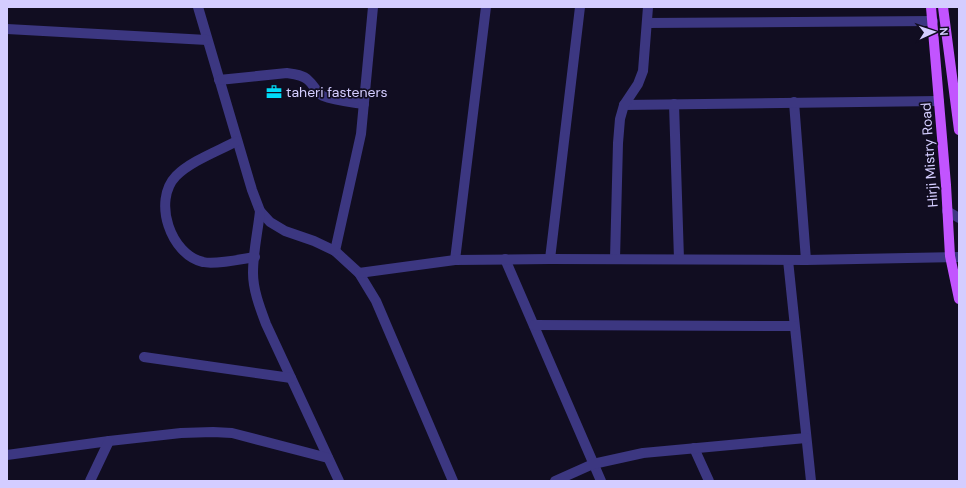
<svg xmlns="http://www.w3.org/2000/svg" width="966" height="488" viewBox="0 0 966 488" font-family="'DM Sans',sans-serif">
  <style>
    .lines { fill: none; stroke-linecap: round; stroke-linejoin: round }
    .minor { stroke: #3c3781; stroke-width: 10 }
    .major { stroke: #c254ff; stroke-width: 10 }
    .labels { text-anchor: middle; dominant-baseline: central; stroke-width: 3.5; stroke-linejoin: round; paint-order: stroke }
    .poi-label { font-size: 14px; fill: #d4cdff; stroke: #110d21; text-anchor: start }
    .street-label { font-size: 14px; fill: #d4cdff; stroke: #110d21 }
  </style>
  <rect width="100%" height="100%" fill="#110d21"/>
  <g class="lines">
    <g class="minor">
      <path d="M198,7L252,190L260,211L270,222L285,231L314,241L335,251L359,273L376,301L453,481"/>
      <path d="M647,23L933,21"/>
      <path d="M7,29L207,40"/>
      <path d="M219,80L287,73C294,74 303,75 308,80C314,85 316,92 323,96C335,101 351,102 364,104"/>
      <path d="M794,102L806,260"/>
      <path d="M674,104L679,259"/>
      <path d="M624,105L939,101"/>
      <path d="M237,141C218,151 191,161 176,176C152,201 171,255 203,262C215,265 242,259 255,257"/>
      <path d="M260,211C258,231 253,252 253,273C253,290 260,308 266,324L339,481"/>
      <path d="M947,211L959,218"/>
      <path d="M335,251L361,134L373,7"/>
      <path d="M505,259L601,481"/>
      <path d="M550,259L580,7"/>
      <path d="M615,259L618,143L620,119L624,105L638,84L643,71L648,7"/>
      <path d="M455,260L486,7"/>
      <path d="M788,260L811,481"/>
      <path d="M359,273L455,260L550,259L806,260L959,257"/>
      <path d="M534,325L794,326"/>
      <path d="M144,357L291,378"/>
      <path d="M694,448L709,481"/>
      <path d="M7,455L109,441L181,433L213,432L232,433L328,458"/>
      <path d="M90,481L109,441"/>
      <path d="M555,481L593,464L643,453L806,438"/>
    </g>
    <g class="major">
      <path d="M931,7L946,185L950,256L959,299"/>
      <path d="M943,7L959,130"/>
    </g>
  </g>
  <defs>
    <symbol id="office-bare" viewBox="-9 -9 18 18"><path d="M-6-3h4V-5.5h4V-3h4V5H-6ZM-1-4.5V-3h2v-1.5ZM-6 0V1H6V0Z" fill="#00dbf8" stroke="#110d21" stroke-width="2.5" paint-order="stroke"/></symbol>
  </defs>
  <g fill-rule="evenodd">
    <use href="#office-bare" x="263" y="81" width="22" height="22"/>
  </g>
  <g class="labels">
    <g class="poi-label">
      <text x="286" y="92">taheri fasteners</text>
    </g>
    <g class="street-label">
      <text transform="translate(929 155) rotate(-94)">Hirji Mistry Road</text>
    </g>
  </g>
  <rect width="966" height="488" fill="none" stroke="#d4cdff" stroke-width="16"/>
  <g transform="translate(934 32) rotate(87)" stroke="#110d21" stroke-width="3" paint-order="stroke">
  <path d="M0-3L7 15L0 10L-7 15Z" fill="#d4cdff"/>
  <text y="-6" font-size="11" font-weight="bold" text-anchor="middle" fill="#d4cdff">N</text>
  </g>
</svg>
